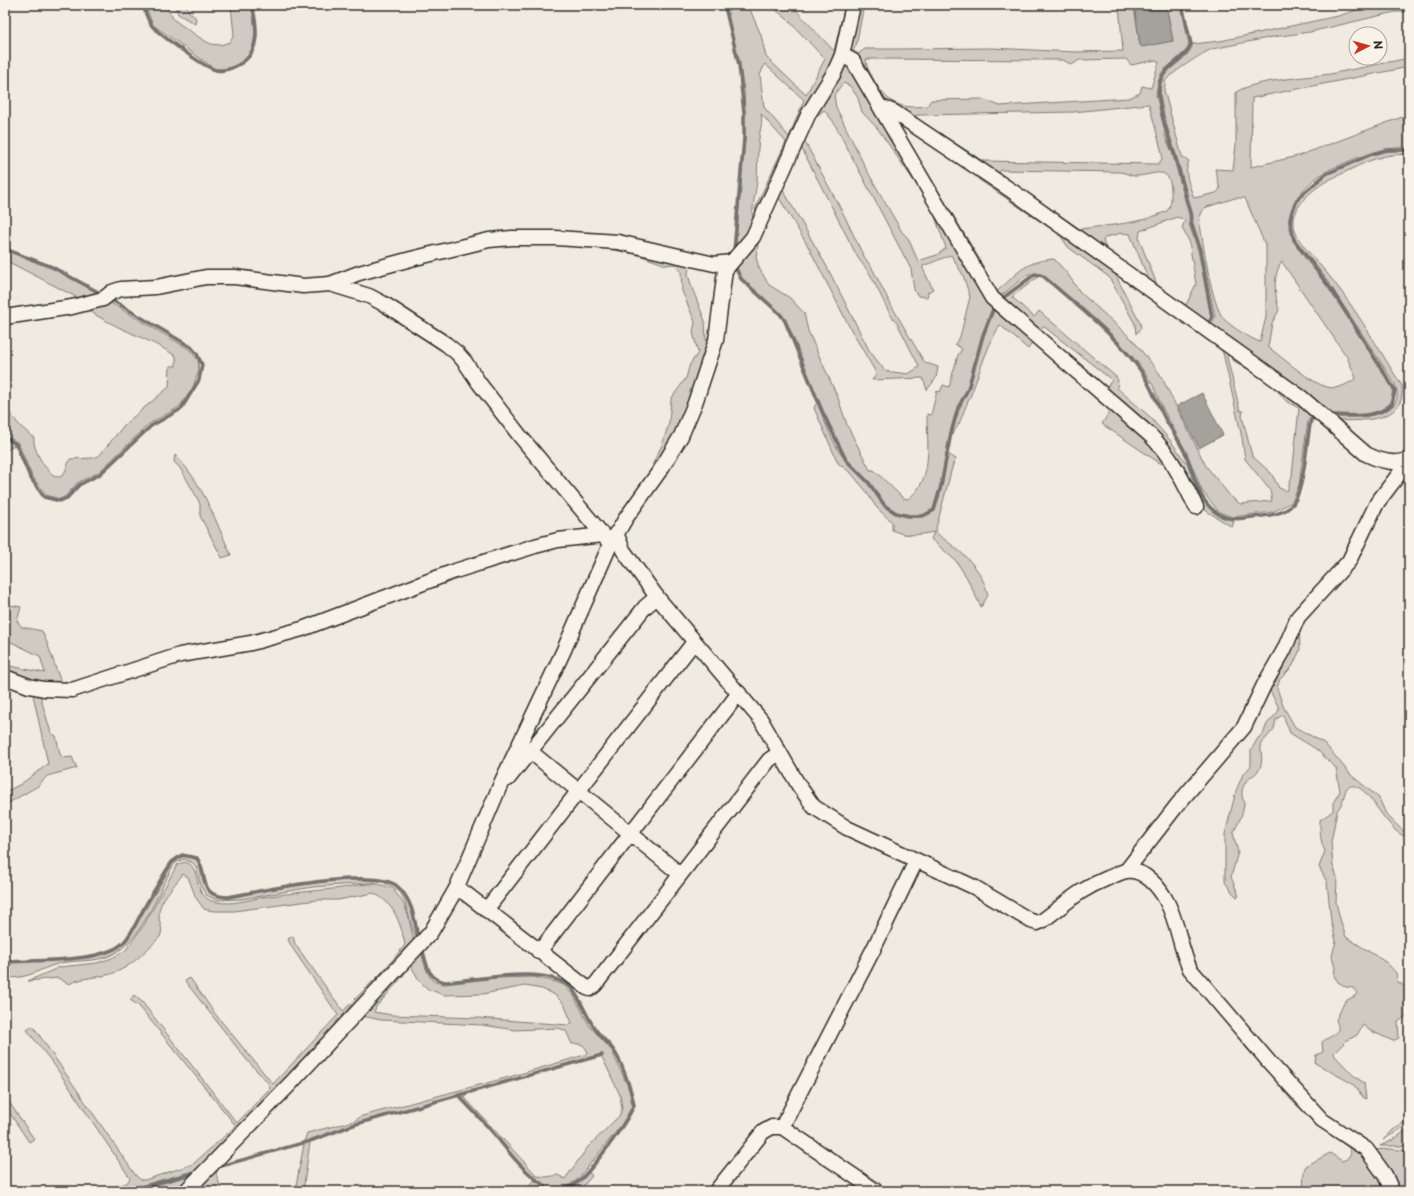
<svg xmlns="http://www.w3.org/2000/svg" width="1414" height="1196" viewBox="0 0 1414 1196" font-family="'Playpen Sans',sans-serif">
  <style>
    .green { fill: #cfcbc2; stroke: #7d7b76; fill-rule: evenodd }
    .water { fill: #a4a29a; stroke: #74726e }
    .lines { fill: none; stroke-linecap: round; stroke-linejoin: round }
    .stream { stroke: #74726e; stroke-width: 3.5 }
    .minor-casing { stroke: #2b2b2b; stroke-width: 17 }
    .minor { stroke: #f7f3e8; stroke-width: 14 }
  </style>
  <rect width="100%" height="100%" fill="#efebe0"/>
  <filter id="ink" filterUnits="userSpaceOnUse"><feTurbulence type="fractalNoise" baseFrequency=".025" numOctaves="2"/><feDisplacementMap in="SourceGraphic" scale="8" xChannelSelector="R" yChannelSelector="G"/><feConvolveMatrix kernelMatrix="1 2 1 2 8 2 1 2 1" color-interpolation-filters="sRGB"/></filter>
  <g filter="url(#ink)">
    <g class="green">
      <path d="M145,5H165L174,20L203,40L211,44L220,45L230,42L234,35L231,5H251C259,37 256,70 215,69L153,25Z"/>
      <path d="M175,5H187L189,12L196,18L195,24L178,14Z"/>
      <path d="M724,5H748L761,35L766,57L806,95L825,59L787,19L770,5H791L834,51L845,5H850L844,35L757,224L755,208L786,142L761,114C763,123 760,129 759,138C757,152 758,167 757,181C755,198 750,213 754,230L735,252L745,139V113L744,89L739,65L727,11ZM765,64L804,100L789,137L764,107L760,75Z"/>
      <path d="M857,5H864L856,46L853,50L858,54L865,49H899L991,48L1075,52L1123,51L1119,5H1134L1140,45L1173,41L1166,5H1181L1189,44L1187,50L1162,72L1158,82L1156,95L1163,119L1165,136L1172,152L1189,215V224L1198,250L1211,317L1209,324H1211L1215,317L1202,250L1193,223V215C1188,197 1183,179 1178,161C1173,142 1155,99 1162,81C1168,65 1188,61 1193,44L1220,41L1291,26L1338,16L1372,5H1409V12H1395L1310,32L1273,37L1212,49C1202,53 1172,73 1166,80C1165,83 1165,86 1164,90L1181,153L1183,158L1189,161C1183,172 1190,187 1194,198L1216,193L1220,189L1215,169L1233,170L1236,145V92C1258,79 1304,78 1330,74C1356,69 1383,63 1409,58V67L1252,98L1251,167L1298,156L1402,117L1405,125H1409V148C1380,146 1357,158 1331,169C1310,179 1286,203 1289,227C1291,245 1317,272 1328,288C1350,320 1370,353 1391,385L1393,390L1390,403C1375,419 1347,413 1327,414L882,103L848,52ZM866,59L1063,60L1072,65L1079,60L1126,59L1131,65L1156,60L1159,62L1151,88L1142,86L1140,93L1129,98L1000,106L982,99L931,100L927,106C901,109 889,105 875,82C871,74 866,68 866,59ZM1149,104L1162,153V159L1158,164L983,161L916,118V115H920L1074,112ZM1001,170L1119,172C1124,172 1129,175 1134,176C1151,177 1170,162 1171,190C1171,198 1172,204 1167,211C1141,224 1109,225 1080,229L1003,176L999,172ZM1235,198H1245L1266,247V317L1260,342C1251,339 1230,326 1224,319C1211,305 1203,240 1199,219L1204,208ZM1177,217L1185,220L1182,228L1189,241L1196,284L1186,305L1158,287L1139,239L1140,231ZM1122,233L1130,234L1150,283C1135,272 1107,259 1103,240L1106,237ZM1282,262L1347,357L1356,378C1349,384 1337,390 1327,387C1311,383 1283,358 1268,347L1272,323L1279,310C1275,296 1272,275 1282,262Z"/>
      <path d="M848,62L925,197L878,129L862,112L858,98L850,86L843,83L834,95L836,107L866,169L902,232L908,238L918,261L937,255L946,248L933,211L993,306L982,335L968,388L957,408L950,433L940,486L933,509L923,515H909L897,512L886,505L869,482L847,460L823,411L786,320L781,313L742,278L736,266L759,238L756,257L759,268L769,285L790,298L804,313L808,331L838,398L847,425L870,470H874L903,498L908,499C934,480 927,443 927,414L931,415L937,391L940,392L943,385L949,387L958,355L962,349L955,344L960,337L970,297L963,275L951,255L923,266V269L933,289L927,293L928,296L926,297L918,296L914,290L911,269L833,121L824,110L808,125L844,64Z"/>
      <path d="M890,113L1318,414L1311,417L1308,421L1299,485L1292,502L1273,512L1232,517L1219,512L1202,491L1187,453L1163,409L1153,385L1138,363L1113,336L1041,274H1028L997,299ZM897,122L977,175L978,179L1060,235L1068,247L1109,277L1135,324L1136,334L1141,328L1140,323L1114,272L1221,350L1223,353L1242,438L1245,459L1270,490L1272,501L1240,504L1230,496L1206,466L1160,374L1132,339L1080,292L1067,273L1054,259C1023,261 1018,274 996,292L981,266L980,260ZM1228,354L1234,361L1263,378L1276,389L1287,402L1299,408L1292,476L1287,491L1279,488L1271,473L1252,456L1242,416L1243,411H1240L1227,357Z"/>
      <path d="M804,134L805,142L845,217L863,255L872,268L890,303L923,360L926,363L938,367L936,378L927,390L923,378L872,380L876,375L875,371L850,328L809,248L778,196L782,188L827,267L869,350L885,371L908,374L918,368L919,366L897,323L890,314L870,274L858,258L801,147Z"/>
      <path d="M1397,150L1409,151V155C1380,152 1361,165 1335,177C1319,184 1294,202 1294,222C1293,238 1310,253 1320,265C1352,301 1376,345 1402,386C1406,424 1361,420 1335,421L1331,417C1351,417 1409,421 1395,384L1324,276L1295,239L1291,224L1292,216L1299,199L1326,175L1372,154Z"/>
      <path d="M594,243L686,260L689,266L688,274L692,288L705,321L706,341L709,346L676,435L652,476L653,463L662,445L669,423L671,399L686,378L690,364L698,353L693,332L695,322L682,291L681,271L674,264L666,265L636,254L592,246Z"/>
      <path d="M5,250L51,267L103,296L77,303L78,298L5,260Z"/>
      <path d="M1039,276L1012,297L1034,317L1039,311L1115,376L1118,380L1117,388L1149,416L1170,440L1188,465L1197,491L1208,506L1221,516L1234,521L1232,527L1197,505L1181,469L1105,390L1112,380L1043,326L1038,333L999,302L1031,277Z"/>
      <path d="M109,302L189,349L198,360L199,370L192,390L179,407L149,424L99,472L77,483L66,496L60,499L46,495L32,476L18,443L5,435V407L20,426L34,438C32,448 48,478 60,477L64,474L70,459L93,458L99,456L125,424L169,387L170,366H176V356C147,337 112,328 84,307Z"/>
      <path d="M995,307L1034,340L1028,349L1000,325C984,351 978,380 966,406C960,420 962,421 952,434L959,409L969,389L984,336Z"/>
      <path d="M817,402C825,422 833,446 847,462C853,470 861,476 868,484C874,491 878,500 884,506C897,519 921,521 935,511L942,486L948,454L956,459L953,464L935,532C959,551 980,563 988,595L981,607L967,578L956,561L931,539L934,532C918,535 907,537 892,530V522L876,507L866,491L851,473L838,463L814,408Z"/>
      <path d="M1113,406L1173,468L1158,462L1102,424Z"/>
      <path d="M5,439L15,445C8,448 6,451 5,458Z"/>
      <path d="M175,455C203,483 215,520 231,555L222,558L200,516V504L194,492L180,468L174,462Z"/>
      <path d="M5,604L21,607L17,621L22,627L42,631C50,648 54,665 61,682L92,680L56,687L5,673V665L45,673L40,656L5,639Z"/>
      <path d="M1299,620L1300,650L1292,667L1280,679L1277,688L1283,706L1295,727L1324,743L1351,775L1379,798L1386,814L1400,828L1409,835V840C1405,835 1400,835 1396,831C1393,828 1391,825 1388,822C1380,815 1360,774 1346,789L1342,803L1337,811L1331,842L1333,866L1337,877L1336,903L1342,926L1346,937L1387,963L1396,973L1398,982L1409,989V1017H1405L1398,1022L1399,1038L1393,1041L1369,1030L1363,1025L1357,1035L1346,1041L1334,1053L1335,1056L1354,1076L1364,1083L1366,1099L1363,1097L1353,1084L1315,1063L1316,1055L1323,1052L1322,1042C1332,1034 1343,1035 1336,1020L1345,1001L1355,996L1357,993L1353,988L1346,987L1338,982L1334,976L1335,968L1332,956L1336,941L1331,921L1327,882L1319,867L1325,851C1320,841 1320,832 1320,820L1333,811V803L1340,791L1336,768L1316,749L1290,733L1283,715L1276,719L1274,729L1260,745C1268,781 1246,770 1242,791C1241,796 1244,800 1244,804C1243,815 1238,824 1233,833L1238,852L1231,877L1239,896L1237,897L1232,892L1225,882V834L1236,791L1243,774L1251,766V750L1258,738L1263,734L1267,724L1278,712L1279,708L1267,685Z"/>
      <path d="M32,690L41,692V699L51,733L56,736L60,754L63,758L72,757L77,768L47,776L38,786L5,805V792L21,784L48,764Z"/>
      <path d="M190,856L198,861C204,880 202,898 228,898C259,891 372,869 396,886C412,898 415,923 418,941L416,940L404,899L400,892L383,882L313,887L242,899L217,900L206,895L201,886L196,867L193,863L184,859L175,863C156,894 141,948 103,958C89,962 71,960 57,964C35,971 31,978 5,978V963L91,957L115,950L124,943L133,930L173,863L182,857Z"/>
      <path d="M184,862C204,865 190,899 217,902C232,905 248,900 263,897C286,894 309,891 332,889C353,888 380,876 396,893C409,906 411,930 415,947L197,1174L193,1171L122,1191H101L127,1183L130,1178L55,1066L27,1030L33,1026L136,1176L141,1180H145L193,1164L236,1126L139,1006L130,1000L134,995L142,1002L237,1123L270,1088L268,1083L246,1059L185,981L190,978L216,1015L273,1084L338,1015L291,946L288,939L293,936L295,944L343,1011L384,970L405,945C401,924 394,902 373,893L338,900H317L234,911H213L204,909L196,898L188,877L183,874C175,885 158,901 159,915C159,925 164,927 160,937C145,951 131,968 111,974C97,978 82,977 69,984L58,978L28,981L60,967L97,963L112,958L125,951L144,925L177,865Z"/>
      <path d="M420,948L426,969L431,979L437,983L445,984L497,978L534,977L556,982L564,985L574,996L589,1025L612,1051L629,1089L632,1105L629,1112L620,1127L577,1180L559,1191H530L529,1187L533,1180L545,1186C524,1172 511,1153 495,1134C484,1121 472,1109 461,1097L465,1096L466,1099L537,1176L547,1177L558,1175L565,1179L588,1147L619,1116L622,1109L620,1095L601,1055L408,1110L356,1123L304,1142L307,1133L354,1121L362,1116L513,1076L588,1054C586,1045 581,1043 572,1044L566,1031L559,1028L516,1030L482,1025L381,1020L362,1016ZM410,964L420,982L428,989L444,995L483,994L525,986L542,989L555,995L564,1004L572,1023L568,1025L478,1018L392,1015L374,1012L376,1007L403,976Z"/>
      <path d="M1181,963L1250,1043L1358,1146L1390,1191H1303L1304,1170L1306,1166L1330,1153L1342,1161L1347,1159L1351,1153L1349,1148L1321,1127L1291,1100L1266,1068L1247,1049L1218,1010L1188,978Z"/>
      <path d="M5,1096L34,1139L29,1142L5,1106Z"/>
      <path d="M1409,1119V1124L1383,1140L1395,1128Z"/>
      <path d="M1409,1128V1146H1380L1393,1140Z"/>
      <path d="M310,1142L303,1191H295L304,1144Z"/>
      <path d="M1390,1149L1409,1151V1191H1394L1368,1150Z"/>
      <path d="M219,1167L216,1174L222,1191H206L201,1186L202,1181Z"/>
      <path d="M589,1172L592,1176L579,1191H566L579,1183Z"/>
      <path d="M193,1175L180,1191H172L173,1188C171,1187 142,1191 134,1191Z"/>
    </g>
    <g class="water">
      <path d="M1134,5H1166L1173,41L1142,47L1140,45Z"/>
      <path d="M1202,393L1223,435L1199,448L1177,406Z"/>
    </g>
    <g class="lines">
      <g class="stream">
        <path d="M143,5C145,12 148,22 153,27C162,36 205,68 216,70C223,72 230,69 236,66C261,55 258,28 252,5"/>
        <path d="M723,5L726,11L739,65L744,113V138L734,251"/>
        <path d="M1182,5L1191,44C1185,61 1165,65 1160,81C1154,98 1168,136 1174,153C1180,173 1185,194 1191,215V223L1200,250L1212,317L1209,323"/>
        <path d="M5,249L52,267L102,294"/>
        <path d="M735,267L741,279L780,314L785,321L822,411L846,460L869,483L885,506L896,513L909,516H923L934,510L941,486L951,433L958,408L968,389L983,335L994,307"/>
        <path d="M1000,300L1035,274L1043,276C1074,303 1118,337 1141,371C1152,387 1157,405 1167,422C1173,432 1180,442 1185,453C1195,474 1197,502 1220,515C1231,521 1242,518 1253,517C1264,516 1281,515 1290,507C1305,495 1306,440 1311,420L1317,416"/>
        <path d="M1330,415C1350,416 1377,419 1392,404L1395,390L1331,289L1294,240L1290,220L1294,206L1299,197L1326,174L1372,154L1386,150H1409"/>
        <path d="M5,437L16,444L30,477L44,497L60,501L67,498L79,485L100,474L151,426L181,409L199,380L202,365L197,354L191,347L110,299"/>
        <path d="M422,948C427,964 427,979 445,982C476,980 548,964 571,988C582,1000 586,1017 596,1030C601,1037 607,1042 612,1048C621,1059 632,1092 634,1105C626,1124 594,1167 579,1181C574,1185 568,1188 563,1191"/>
        <path d="M5,962C33,960 105,963 124,942C133,932 138,919 144,908C151,895 159,883 166,871L172,862L182,855L197,858C209,876 197,896 228,897C260,891 373,867 397,886C412,898 415,921 418,938"/>
        <path d="M459,1096C471,1109 484,1122 495,1135C510,1154 524,1172 545,1186"/>
        <path d="M217,1167L310,1141L356,1124L602,1055"/>
        <path d="M128,1191L193,1173"/>
      </g>
      <defs>
        <g id="minor">
          <path d="M842,55L853,61L992,298L1151,436C1172,457 1183,481 1196,507"/>
          <path d="M881,107L894,112L1012,191L1302,398L1366,454C1378,460 1395,466 1409,459"/>
          <path d="M330,284L369,296L386,305L446,344L457,353L465,362L479,383L520,436L607,540"/>
          <path d="M5,317L72,307L103,299L112,292L121,289L156,287L206,277H235L303,286L330,284L359,273L411,259L489,240L512,238H556L618,242L714,264L731,262"/>
          <path d="M616,533L623,550L657,597L761,720L799,786L814,807L847,828L974,887L1031,921L1037,923L1042,921C1067,903 1078,890 1108,878C1114,876 1120,872 1126,871C1144,868 1160,888 1167,902C1178,923 1180,948 1190,969L1270,1063L1322,1120L1366,1149L1385,1175L1392,1191"/>
          <path d="M5,677L29,686L44,689L72,690L180,655L251,643L302,629L455,571L535,546L558,540L603,535"/>
          <path d="M531,752L680,874"/>
          <path d="M508,779L645,607L657,597"/>
          <path d="M1126,871L1178,804L1244,727L1264,685L1284,650L1298,617L1349,561L1377,503L1409,461"/>
          <path d="M456,889L465,893L587,988L590,989L595,985L769,760L779,753"/>
          <path d="M486,910L694,642"/>
          <path d="M539,952L739,693"/>
          <path d="M186,1191L291,1083L423,941L431,932L456,889L502,781L563,652L610,545L626,518L661,469L681,436L695,403L716,340L725,270L753,237L809,113L834,73L842,55L853,5"/>
          <path d="M716,1191L763,1132L772,1127H782"/>
          <path d="M876,1191L782,1127L874,948L916,861"/>
        </g>
      </defs>
      <use href="#minor" class="minor-casing"/>
      <use href="#minor" class="minor"/>
    </g>
  </g>
  <rect width="1414" height="1196" fill="none" stroke="#f7f3e8" stroke-width="20"/>
  <rect x="10" y="10" width="1394" height="1176" fill="none" stroke="#2b2b2b" stroke-width="1.5" filter="url(#ink)"/>
  <g transform="translate(1368 46) rotate(84)"><circle r="19" fill="#f7f3e8" stroke="#a5a39c"/>
  <path d="M0-3L7 15L0 10L-7 15Z" fill="#c8321e"/>
  <text y="-6" font-size="11" font-weight="bold" text-anchor="middle" fill="#2b2b2b">N</text>
  </g>
</svg>
